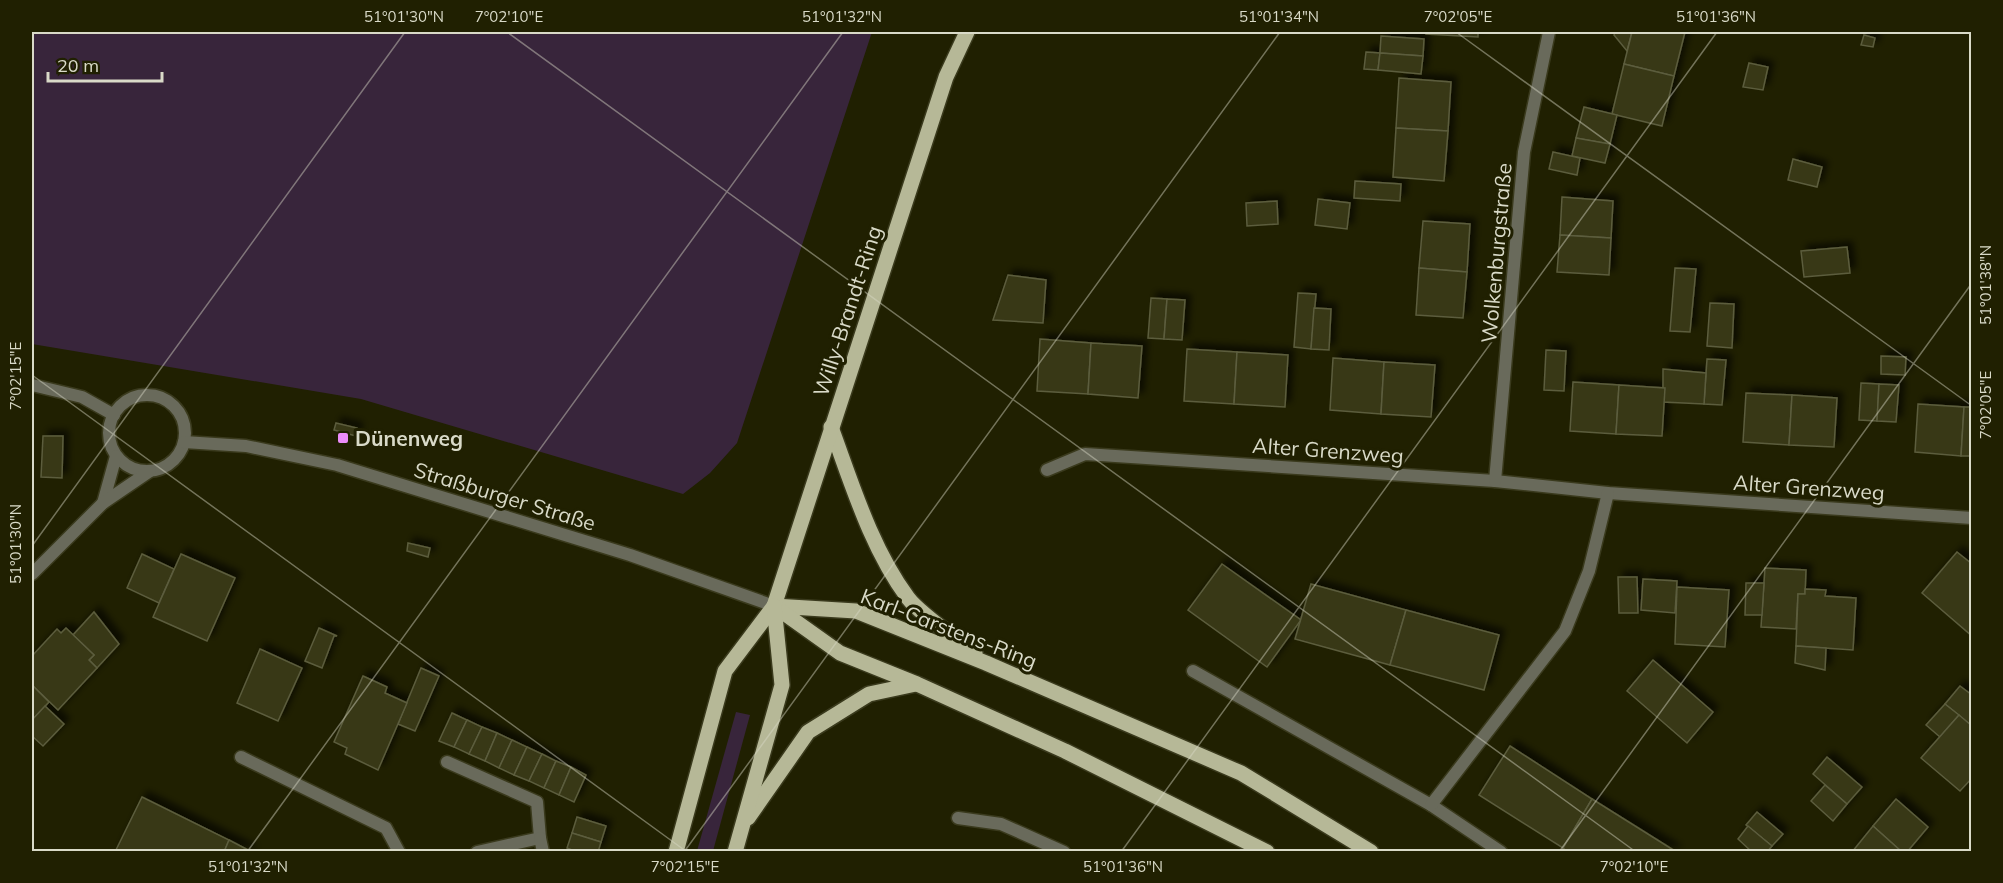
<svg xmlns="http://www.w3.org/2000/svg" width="2003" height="883" viewBox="0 0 2003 883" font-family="Mulish,sans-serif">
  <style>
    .green { fill: #38253b }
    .building { fill: #373718; stroke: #5c5d3d; stroke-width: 1.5; filter: url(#shadow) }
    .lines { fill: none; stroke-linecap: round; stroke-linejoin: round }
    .lane-casing { stroke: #3a3a1d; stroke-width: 15 }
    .street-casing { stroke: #3a3a1d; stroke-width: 15 }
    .primary-casing { stroke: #3a3a1d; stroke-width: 18 }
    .lane { stroke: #696a5b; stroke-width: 12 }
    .street { stroke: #696a5b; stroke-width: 12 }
    .primary { stroke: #b6b897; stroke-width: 15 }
    .ticks { fill: none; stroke: #d9dac8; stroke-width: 1.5; stroke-opacity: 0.45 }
    .poi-dot { fill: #ec8cfa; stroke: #202001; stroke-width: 2 }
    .labels { text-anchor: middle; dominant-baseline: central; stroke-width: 6; stroke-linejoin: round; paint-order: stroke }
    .street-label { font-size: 21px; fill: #d9dac8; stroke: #202001 }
    .poi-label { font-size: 21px; font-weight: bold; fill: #d9dac8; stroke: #202001; text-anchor: start }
    .neatline { fill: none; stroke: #d9dac8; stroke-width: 2 }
    .ticks-label { font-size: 15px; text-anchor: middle; fill: #d9dac8 }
  </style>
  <defs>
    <filter id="shadow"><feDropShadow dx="5.5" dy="-5.5" stdDeviation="3" flood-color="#0009"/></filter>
  </defs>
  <rect width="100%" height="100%" fill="#202001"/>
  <g class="green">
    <path d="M32,32H872L737,443L710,473L683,494L361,399L32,344Z"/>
    <path d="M736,712L750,715L713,851H697Z"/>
  </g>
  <g class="building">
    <path d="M1426,32H1478V37L1426,34Z"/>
    <path d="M1615,32H1632L1627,51L1614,35Z"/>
    <path d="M1632,32H1685L1674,76L1624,64Z"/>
    <path d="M1864,35L1875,38L1873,47L1861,45Z"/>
    <path d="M1381,36L1424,39L1423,56L1380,53Z"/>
    <path d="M1366,52L1380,53L1378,70L1364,69Z"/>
    <path d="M1380,53L1423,56L1421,74L1378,70Z"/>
    <path d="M1749,63L1768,67L1763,90L1743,87Z"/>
    <path d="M1624,64L1674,76L1662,126L1612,114Z"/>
    <path d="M1399,78L1451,82L1448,131L1396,128Z"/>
    <path d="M1584,107L1617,115L1610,144L1576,138Z"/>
    <path d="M1396,128L1448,131L1444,181L1393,177Z"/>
    <path d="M1576,138L1610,144L1605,163L1572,156Z"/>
    <path d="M1553,152L1580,158L1577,175L1549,169Z"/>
    <path d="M1793,159L1822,167L1817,187L1788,180Z"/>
    <path d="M1355,181L1401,184L1400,201L1354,198Z"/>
    <path d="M1562,197L1613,201L1611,238L1560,235Z"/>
    <path d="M1318,199L1350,203L1347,229L1315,225Z"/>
    <path d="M1277,201L1278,224L1247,226L1246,203Z"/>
    <path d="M1423,221L1470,224L1467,272L1419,268Z"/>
    <path d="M1560,235L1611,238L1609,275L1557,272Z"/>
    <path d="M1847,247L1850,273L1804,277L1801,251Z"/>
    <path d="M1419,268L1467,272L1463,318L1416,315Z"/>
    <path d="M1675,268L1696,269L1690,332L1670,331Z"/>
    <path d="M1008,275L1046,280L1043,323L993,320Z"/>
    <path d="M1298,293L1316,294L1311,349L1294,347Z"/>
    <path d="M1151,298L1167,299L1164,339L1148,338Z"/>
    <path d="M1167,299L1185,300L1182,340L1164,339Z"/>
    <path d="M1710,303L1734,304L1732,348L1707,346Z"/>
    <path d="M1314,308L1331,309L1329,350L1311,349Z"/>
    <path d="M1040,339L1091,343L1088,394L1037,391Z"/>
    <path d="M1091,343L1142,346L1138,398L1088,394Z"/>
    <path d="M1187,349L1237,352L1234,404L1184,401Z"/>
    <path d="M1546,350L1566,351L1564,391L1544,390Z"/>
    <path d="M1237,352L1288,355L1285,407L1234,404Z"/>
    <path d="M1881,356L1906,357L1905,375L1881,374Z"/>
    <path d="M1333,358L1384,362L1381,414L1330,410Z"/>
    <path d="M1707,359L1726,360L1722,405L1704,404Z"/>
    <path d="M1384,362L1435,365L1431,417L1381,414Z"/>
    <path d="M1663,369L1706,373L1704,404L1663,402Z"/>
    <path d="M1573,382L1619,385L1616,434L1570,431Z"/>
    <path d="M1861,383L1879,384L1877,421L1859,420Z"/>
    <path d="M1879,384L1899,385L1896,422L1877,421Z"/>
    <path d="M1619,385L1665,388L1662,436L1616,434Z"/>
    <path d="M1746,393L1792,395L1789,445L1743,442Z"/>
    <path d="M1792,395L1837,398L1834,447L1789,445Z"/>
    <path d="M1918,404L1964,407L1961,456L1915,452Z"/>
    <path d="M1964,407H1972V456H1961Z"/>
    <path d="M336,423L357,428L356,436L334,430Z"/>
    <path d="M43,436H63L62,478L41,477Z"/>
    <path d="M408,543L430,548L428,557L407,551Z"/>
    <path d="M1957,552L1972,564V636L1922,593Z"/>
    <path d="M142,554L174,569L159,603L127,588Z"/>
    <path d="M181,554L235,578L207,641L153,617Z"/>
    <path d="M1222,564L1301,620L1267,667L1188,610Z"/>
    <path d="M1765,568L1806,570L1805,594H1798L1796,629L1761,627Z"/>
    <path d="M1618,577H1637L1638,613H1619Z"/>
    <path d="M1643,579L1677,581L1675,613L1641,610Z"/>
    <path d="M1746,583H1764L1762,615H1745Z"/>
    <path d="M1311,584L1406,610L1390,665L1295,639Z"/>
    <path d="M1677,587L1729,590L1725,647L1675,644Z"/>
    <path d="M1805,589L1826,590L1825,596L1856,598L1853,650L1796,646L1798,594H1805Z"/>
    <path d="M1406,610L1499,635L1484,690L1390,665Z"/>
    <path d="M94,612L119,644L97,668L89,660L94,655L73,635Z"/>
    <path d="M66,628L94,655L89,660L97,668L58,710L32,685V656L57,629L61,633Z"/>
    <path d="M319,628L337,636H334L322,668L305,661Z"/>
    <path d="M1796,646L1826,648L1825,670L1795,663Z"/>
    <path d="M260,649L302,668L278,721L237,703Z"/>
    <path d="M1653,660L1713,712L1687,743L1627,691Z"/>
    <path d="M421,668L439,676L415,731L398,724Z"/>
    <path d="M363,676L387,687L385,693L407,703L378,770L345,754L347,748L334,742Z"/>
    <path d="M32,685L49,702L32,720Z"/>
    <path d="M1960,686L1972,695V726L1945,704Z"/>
    <path d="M1945,704L1959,715L1940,737L1926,725Z"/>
    <path d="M45,706L64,724L43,746L32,736V720Z"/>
    <path d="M452,713L467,720L454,747L439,741Z"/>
    <path d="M1959,715L1972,726V778L1960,791L1921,758Z"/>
    <path d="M467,720L482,727L469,754L454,747Z"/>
    <path d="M482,727L497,733L485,761L469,754Z"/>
    <path d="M497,733L512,740L499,768L485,761Z"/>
    <path d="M512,740L527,747L514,775L499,768Z"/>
    <path d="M1510,746L1592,799L1563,848L1479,795Z"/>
    <path d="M527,747L542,754L529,781L514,775Z"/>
    <path d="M542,754L556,761L544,788L529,781Z"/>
    <path d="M1827,757L1862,787L1847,804L1813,774Z"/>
    <path d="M556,761L571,767L559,795L544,788Z"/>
    <path d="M571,767L586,775L574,802L559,795Z"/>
    <path d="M1825,785L1847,804L1833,821L1811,801Z"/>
    <path d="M142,797L229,840L224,852H115Z"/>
    <path d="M1592,799L1675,851L1674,852H1568L1563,848Z"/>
    <path d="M1896,799L1928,827L1907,852H1902L1873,826Z"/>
    <path d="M1757,812L1783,834L1772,846L1746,825Z"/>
    <path d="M577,817L606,826L601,842L572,833Z"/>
    <path d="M1748,826L1772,846L1767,852H1752L1738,839Z"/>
    <path d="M1873,826L1902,852H1852Z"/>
    <path d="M572,833L601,842L598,852H577L567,848Z"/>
    <path d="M229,840L252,852H224Z"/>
  </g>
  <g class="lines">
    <defs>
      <g id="lane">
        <path d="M447,762L537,802L540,838L477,852"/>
        <path d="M958,818L1001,824L1064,852"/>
        <path d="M540,838L543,852"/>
      </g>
      <g id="street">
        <path d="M32,385L82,397L114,415"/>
        <circle cx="147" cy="433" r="38"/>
        <path d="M184,442L246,446L337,465L630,555L774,606"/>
        <path d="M1047,470L1085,454L1495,481L1608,493L1972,518"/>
        <path d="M1495,481L1524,152L1549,32"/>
        <path d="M103,503L116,456"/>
        <path d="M32,574L103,503L150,471"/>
        <path d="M1193,671L1431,805L1501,852"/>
        <path d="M241,757L386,828L399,852"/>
        <path d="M1431,805L1565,631L1589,571L1608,493"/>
      </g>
      <g id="primary">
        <path d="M831,427C852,484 871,548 908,598C921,615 956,638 975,653"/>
        <path d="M774,606L856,611L986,663L1241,773L1371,852"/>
        <path d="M774,606L840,653L917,684L1065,751L1267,852"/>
        <path d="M748,818L808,732L869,694L916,684"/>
        <path d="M676,852L725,671L774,606L946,77L967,32"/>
        <path d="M735,852L782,685L774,606"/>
      </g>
    </defs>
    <use href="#lane" class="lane-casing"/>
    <use href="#street" class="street-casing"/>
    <use href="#primary" class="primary-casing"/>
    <use href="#lane" class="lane"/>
    <use href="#street" class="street"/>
    <use href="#primary" class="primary"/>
  </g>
  <path class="ticks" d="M507,32L1636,852M1456,32L1972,406M32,375L687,852M32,546L405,32M247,852L843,32M684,852L1280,32M1121,852L1717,32M1559,852L1972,283"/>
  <rect class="poi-dot" x="337" y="432" width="12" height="12" rx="3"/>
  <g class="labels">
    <g class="street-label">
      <text transform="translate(1496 253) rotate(-85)">Wolkenburgstraße</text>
      <text transform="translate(847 311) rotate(-72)">Willy-Brandt-Ring</text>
      <text transform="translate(1328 450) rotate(4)">Alter Grenzweg</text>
      <text transform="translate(1809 487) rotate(4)">Alter Grenzweg</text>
      <text transform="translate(505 496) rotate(17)">Straßburger Straße</text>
      <text transform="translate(949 628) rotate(21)">Karl-Carstens-Ring</text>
    </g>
    <g class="poi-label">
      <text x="355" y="438">Dünenweg</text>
    </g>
  </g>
  <rect width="2003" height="883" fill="none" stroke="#202001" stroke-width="66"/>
  <path d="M48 72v9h114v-9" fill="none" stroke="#d9dac8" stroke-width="3"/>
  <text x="57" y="72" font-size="18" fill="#d9dac8" stroke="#202001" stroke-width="4.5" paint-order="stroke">20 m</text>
  <rect x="33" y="33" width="1937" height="817" class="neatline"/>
  <g class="ticks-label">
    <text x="404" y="22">51°01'30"N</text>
    <text x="509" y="22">7°02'10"E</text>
    <text x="842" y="22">51°01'32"N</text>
    <text x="1279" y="22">51°01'34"N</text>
    <text x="1458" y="22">7°02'05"E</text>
    <text x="1716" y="22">51°01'36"N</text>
    <text transform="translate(1986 285) rotate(-90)" y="5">51°01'38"N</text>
    <text transform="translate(16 376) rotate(-90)" y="5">7°02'15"E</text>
    <text transform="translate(1986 405) rotate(-90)" y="5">7°02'05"E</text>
    <text transform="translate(16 544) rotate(-90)" y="5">51°01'30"N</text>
    <text x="248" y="872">51°01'32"N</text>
    <text x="685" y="872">7°02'15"E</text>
    <text x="1123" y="872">51°01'36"N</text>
    <text x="1634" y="872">7°02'10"E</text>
  </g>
</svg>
